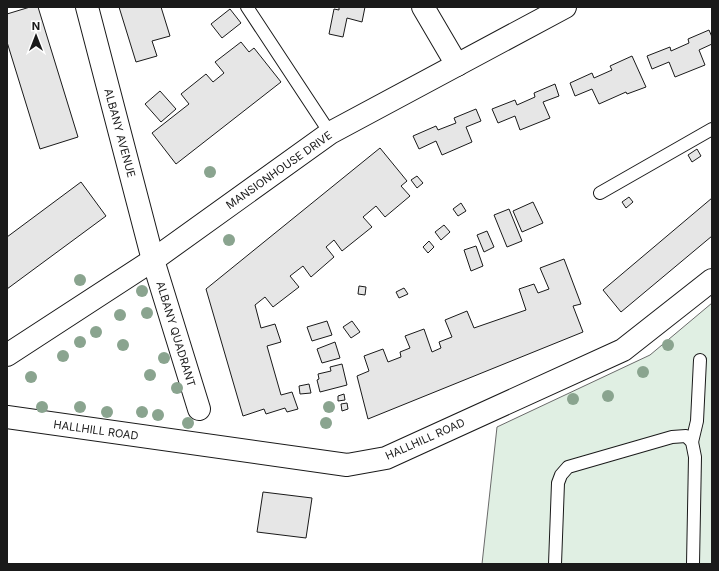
<svg xmlns="http://www.w3.org/2000/svg" width="719" height="571" viewBox="0 0 719 571" font-family="Inter,sans-serif">
  <style>
    .green { fill: #e0efe3; stroke: #6a6a6a }
    .building { fill: #e6e6e6; stroke: #1a1a1a }
    .lines { fill: none; stroke-linecap: round; stroke-linejoin: round }
    .lane-casing { stroke: #1a1a1a; stroke-width: 14 }
    .street-casing { stroke: #1a1a1a; stroke-width: 24 }
    .secondary-casing { stroke: #1a1a1a; stroke-width: 24 }
    .lane { stroke: #fff; stroke-width: 12 }
    .street { stroke: #fff; stroke-width: 22 }
    .secondary { stroke: #fff; stroke-width: 22 }
    .tree { fill: #8aa48f }
    .labels { text-anchor: middle; dominant-baseline: central; stroke-width: 3; stroke-linejoin: round; paint-order: stroke }
    .street-label { font-size: 11px; fill: #1a1a1a; stroke: #fff }
  </style>
  <rect width="100%" height="100%" fill="#fff"/>
  <path class="green" d="M712,303V564H482L497,427L650,355Z"/>
  <g class="building">
    <path d="M30,7H38L78,137L40,149L7,42V14Z"/>
    <path d="M119,7H161L170,36L152,41L157,56L136,62Z"/>
    <path d="M339,7H365L362,22L347,18L343,37L329,34L334,9L339,10Z"/>
    <path d="M230,9L241,23L222,38L211,24Z"/>
    <path d="M709,30L712,37V44L699,50L705,65L675,77L669,62L652,69L647,56L670,47L671,51L689,43L688,39Z"/>
    <path d="M241,42L249,52L254,48L281,82L176,164L152,133L189,104L181,94L206,74L213,82L224,73L215,62Z"/>
    <path d="M632,56L646,87L627,94L626,92L599,104L592,89L575,96L570,83L592,73L594,78L612,70L610,66Z"/>
    <path d="M555,84L559,96L543,102L550,118L520,130L515,116L498,123L492,109L515,100L517,105L535,97L534,93Z"/>
    <path d="M160,91L176,109L161,122L145,104Z"/>
    <path d="M476,109L481,121L466,127L472,142L442,155L436,141L419,149L413,136L436,126L438,130L456,123L454,118Z"/>
    <path d="M380,148L407,181L401,186L410,196L385,217L376,206L363,217L372,227L342,251L334,240L326,247L334,257L311,277L303,266L290,276L299,287L273,307L265,297L255,305L261,328L275,324L281,342L267,346L281,395L292,392L298,409L287,412L285,408L266,414L264,409L243,416L206,289Z"/>
    <path d="M697,149L701,156L692,162L688,155Z"/>
    <path d="M417,176L423,183L417,188L411,180Z"/>
    <path d="M81,182L106,216L7,289V237Z"/>
    <path d="M629,197L633,202L626,208L622,202Z"/>
    <path d="M712,198V236L621,312L603,290Z"/>
    <path d="M533,202L543,223L522,232L513,211Z"/>
    <path d="M461,203L466,211L458,216L453,209Z"/>
    <path d="M509,209L522,241L507,247L494,215Z"/>
    <path d="M444,225L450,232L441,240L435,232Z"/>
    <path d="M487,231L494,247L484,252L477,235Z"/>
    <path d="M429,241L434,247L428,253L423,247Z"/>
    <path d="M476,246L483,266L471,271L464,250Z"/>
    <path d="M564,259L581,304L573,306L583,332L368,419L357,376L369,371L364,356L383,349L388,362L401,357L400,352L410,348L405,336L424,329L432,352L441,348L439,342L452,337L445,320L467,311L474,328L526,310L519,289L534,284L538,293L549,289L540,268Z"/>
    <path d="M359,286L366,287L365,295L358,294Z"/>
    <path d="M404,288L408,294L399,298L396,292Z"/>
    <path d="M327,321L332,335L312,341L307,327Z"/>
    <path d="M352,321L360,332L351,338L343,327Z"/>
    <path d="M335,342L340,358L322,363L317,349Z"/>
    <path d="M342,364L347,385L320,392L317,380L319,379L318,374L331,371L330,367Z"/>
    <path d="M309,384L311,393L300,394L299,386Z"/>
    <path d="M344,394L345,400L338,401V396Z"/>
    <path d="M347,403L348,409L342,411L341,404Z"/>
    <path d="M263,492L312,498L306,538L257,532Z"/>
  </g>
  <g class="lines">
    <defs>
      <g id="lane">
        <path d="M247,7L330,133"/>
        <path d="M600,193L712,129"/>
        <path d="M692,442L697,421L700,360"/>
        <path d="M555,564L558,483L561,475L568,467L672,437L686,436L692,442L695,457L693,564"/>
      </g>
      <g id="street">
        <path d="M87,7L153,260L199,409"/>
        <path d="M423,7L457,65"/>
        <path d="M7,417L347,465L386,458L623,350L712,280"/>
      </g>
      <path id="secondary" d="M7,355L153,260L330,133L565,7"/>
    </defs>
    <use href="#lane" class="lane-casing"/>
    <use href="#street" class="street-casing"/>
    <use href="#secondary" class="secondary-casing"/>
    <use href="#lane" class="lane"/>
    <use href="#street" class="street"/>
    <use href="#secondary" class="secondary"/>
  </g>
  <g class="tree">
    <circle cx="210" cy="172" r="6"/>
    <circle cx="229" cy="240" r="6"/>
    <circle cx="80" cy="280" r="6"/>
    <circle cx="142" cy="291" r="6"/>
    <circle cx="147" cy="313" r="6"/>
    <circle cx="120" cy="315" r="6"/>
    <circle cx="96" cy="332" r="6"/>
    <circle cx="80" cy="342" r="6"/>
    <circle cx="123" cy="345" r="6"/>
    <circle cx="668" cy="345" r="6"/>
    <circle cx="63" cy="356" r="6"/>
    <circle cx="164" cy="358" r="6"/>
    <circle cx="643" cy="372" r="6"/>
    <circle cx="150" cy="375" r="6"/>
    <circle cx="31" cy="377" r="6"/>
    <circle cx="177" cy="388" r="6"/>
    <circle cx="608" cy="396" r="6"/>
    <circle cx="573" cy="399" r="6"/>
    <circle cx="42" cy="407" r="6"/>
    <circle cx="80" cy="407" r="6"/>
    <circle cx="329" cy="407" r="6"/>
    <circle cx="107" cy="412" r="6"/>
    <circle cx="142" cy="412" r="6"/>
    <circle cx="158" cy="415" r="6"/>
    <circle cx="188" cy="423" r="6"/>
    <circle cx="326" cy="423" r="6"/>
  </g>
  <g class="labels">
    <g class="street-label">
      <text transform="translate(120 133) rotate(75)">ALBANY AVENUE</text>
      <text transform="translate(279 170) rotate(-35)">MANSIONHOUSE DRIVE</text>
      <text transform="translate(176 334) rotate(73)">ALBANY QUADRANT</text>
      <text transform="translate(96 430) rotate(8)">HALLHILL ROAD</text>
      <text transform="translate(425 439) rotate(-24)">HALLHILL ROAD</text>
    </g>
  </g>
  <rect width="719" height="571" fill="none" stroke="#1a1a1a" stroke-width="16"/>
  <g transform="translate(36 36)" stroke="#ffffff" stroke-width="3" paint-order="stroke">
  <path d="M0-3L7 15L0 10L-7 15Z" fill="#1a1a1a"/>
  <text y="-6" font-size="11" font-weight="bold" text-anchor="middle" fill="#1a1a1a">N</text>
  </g>
</svg>
